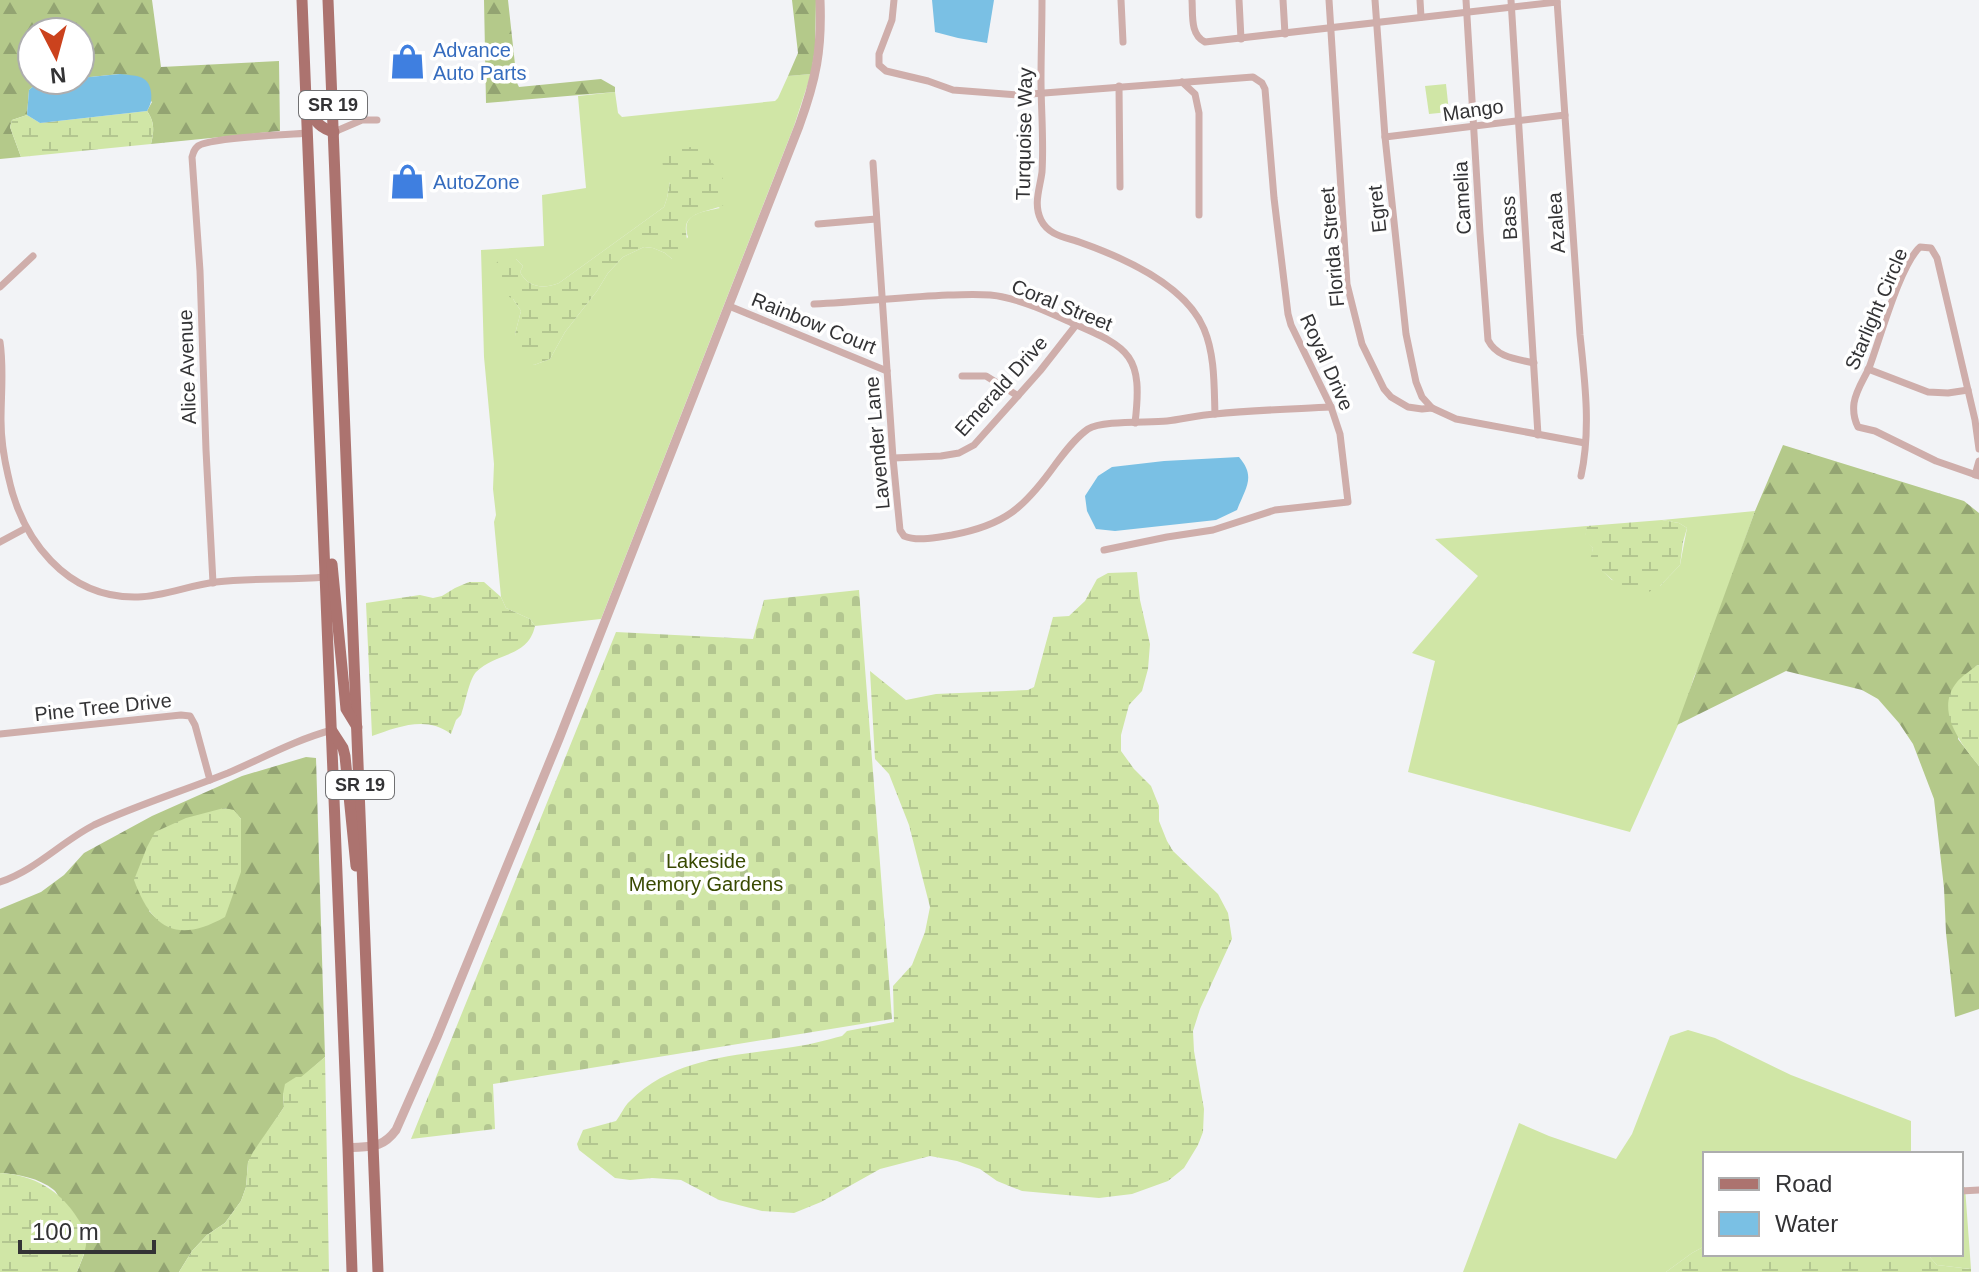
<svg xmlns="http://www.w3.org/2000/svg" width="1979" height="1272" viewBox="0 0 1979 1272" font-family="Helvetica,sans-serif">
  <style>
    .grass { fill: #d0e6a6; fill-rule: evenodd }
    .forest { fill: url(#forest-firs); fill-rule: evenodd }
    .wetland { fill: url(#wetland-marsh) }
    .cemetery { fill: url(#cemetery-stones) }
    .water { fill: #7ac0e4 }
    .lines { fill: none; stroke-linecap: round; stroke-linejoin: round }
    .minor { stroke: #cfaeab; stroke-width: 7 }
    .tertiary { stroke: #cfaeab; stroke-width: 9 }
    .primary { stroke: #ac736f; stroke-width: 11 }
    .labels { text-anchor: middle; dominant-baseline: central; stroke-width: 7; stroke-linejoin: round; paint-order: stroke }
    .shield { fill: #fff; stroke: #707072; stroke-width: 2 }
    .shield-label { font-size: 18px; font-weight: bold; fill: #333335 }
    .shop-label { font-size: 20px; fill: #366cbe; stroke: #fff; text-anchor: start }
    .street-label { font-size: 20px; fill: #333335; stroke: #fff }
    .park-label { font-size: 20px; fill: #384900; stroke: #fff }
  </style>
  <defs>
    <pattern id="forest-firs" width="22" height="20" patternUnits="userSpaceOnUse" patternTransform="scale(2)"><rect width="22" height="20" fill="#b4c98a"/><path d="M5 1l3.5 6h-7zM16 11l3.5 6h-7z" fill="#93a472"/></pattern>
    <pattern id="wetland-marsh" width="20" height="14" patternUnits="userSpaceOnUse" patternTransform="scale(2)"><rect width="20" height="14" fill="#d0e6a6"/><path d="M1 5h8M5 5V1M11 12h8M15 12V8" fill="none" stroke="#b3c690"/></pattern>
    <pattern id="cemetery-stones" width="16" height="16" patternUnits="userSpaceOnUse" patternTransform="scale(2)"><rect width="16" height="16" fill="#d0e6a6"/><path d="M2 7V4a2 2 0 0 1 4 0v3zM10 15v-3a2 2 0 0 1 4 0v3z" fill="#b3c690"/></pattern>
  </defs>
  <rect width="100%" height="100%" fill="#f2f3f6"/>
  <g class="grass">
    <path d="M811,74L794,126L601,619L535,626L530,619L506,608L501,597L494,522L496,515L493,489L494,464L484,357L481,250L544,246L542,195L586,188L578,96L615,92L618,113L622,117L775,101L778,98L788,76ZM670,182L720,208C703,212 680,213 688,237L672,259L665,253L653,248L644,247L623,257L608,273L597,291L565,332L550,359L534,365L515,334L521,311L513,299L516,259L523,266L520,272C528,288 544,289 559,283L664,207L667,198Z"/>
    <path d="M1446,84L1449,112L1429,114L1425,86Z"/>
    <path d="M1755,511L1703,657L1694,677L1682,716L1630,832L1408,772L1435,661L1412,653L1478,576L1435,539L1587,526L1585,539L1593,548L1591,560L1612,580L1660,586L1680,565L1687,528L1679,523L1662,520Z"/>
    <path d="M1688,1030L1715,1038L1791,1075L1911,1121V1154H1705V1246L1692,1253L1666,1272H1463L1519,1123L1549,1136L1616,1159L1632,1134L1670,1036Z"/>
    <path d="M1961,1187H1965L1971,1269L1937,1265L1927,1254H1961Z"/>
  </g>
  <g class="forest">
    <path d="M0,0H152L161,67L279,61L280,131L151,144C154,132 155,122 147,111L152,102L120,74L80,78V32H32V80H64L37,83L29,90L27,115L12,120L10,127L21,157L0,159Z"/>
    <path d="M484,0H508L517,83L519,87L601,79L615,87V92L486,103Z"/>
    <path d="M792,0H816L815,49L811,74L788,76L798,53Z"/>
    <path d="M1783,445L1964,501L1979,513V665L1976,666L1958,739L1979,766V1009L1955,1017L1946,933L1944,888L1934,799L1913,744L1899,723L1878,699L1862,690L1786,671L1677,725L1755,511Z"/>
    <path d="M306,757L316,758L325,1057L283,1094L284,1107L248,1162L246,1187L241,1201L225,1223L207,1235L192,1251L179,1272H77L85,1252C79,1240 61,1196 54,1190C39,1178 18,1174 0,1173V909L41,892L64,875L84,853L152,816L242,776ZM224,808L234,811L241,819L155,917L149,911Z"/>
  </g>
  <g class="wetland">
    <path d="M147,111C155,122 154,132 151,144L21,157L10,127L12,120L27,115L40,123Z"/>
    <path d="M691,147L701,148C714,165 730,180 727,203C715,212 683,210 686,231C686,238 689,245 689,251L684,258L672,259L665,253L653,248L644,247L623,257L608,273L597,291L565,332L550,359L534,365L522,357L515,334L521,311L513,299L500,292L493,273V266L505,255L516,259L523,266L520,272C528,288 544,289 559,283L664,207L667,198L670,182L664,177L662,158L671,150Z"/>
    <path d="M1662,520L1679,523L1687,528L1683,542L1680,565L1660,586L1647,593L1622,588L1601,570L1593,567L1590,560L1593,548L1584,540L1587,526Z"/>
    <path d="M1137,572L1140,600L1150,644L1148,669L1142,691L1129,705L1121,735V751L1134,769L1151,786L1159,806V821L1167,841L1173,851L1218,894L1228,913L1232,939L1200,1009L1193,1031L1194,1051L1204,1109L1203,1132L1198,1145L1184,1168L1168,1181L1132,1194L1099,1198L1022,1191L997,1181L980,1169L957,1161L930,1156L880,1169L821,1202L794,1213L762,1211L719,1200L681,1180L652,1178L630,1180L615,1178L579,1150L577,1144L583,1130L616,1121C621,1115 624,1106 630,1101C674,1057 736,1056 793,1047C809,1045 826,1040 842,1036L847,1031L894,1022L893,986L912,965L925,932L930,907L909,825L889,774L875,759L870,671L906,700L936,694L1028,690L1034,687L1053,617L1069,616L1085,601L1097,579L1108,573Z"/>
    <path d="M469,582H484L501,597L506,608L530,619L535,626C528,658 496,652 476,672C469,680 465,704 461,715L456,720L451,734C427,715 397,727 372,736L366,603L420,595L433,598L442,596L455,588Z"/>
    <path d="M1979,665V766C1961,744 1934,710 1957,682C1962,676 1970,671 1976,666Z"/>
    <path d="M224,808L234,810L241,819V872L225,917C177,944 152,929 134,880L147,847L155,832L186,818Z"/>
    <path d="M325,1057L329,1272H179L192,1251L207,1235L225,1223L241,1201L246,1187L248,1162L253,1152L284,1107L283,1094L285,1084L296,1077H301Z"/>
    <path d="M0,1173C34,1175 60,1190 78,1219C81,1223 86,1230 86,1236C88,1248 81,1261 77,1272H0Z"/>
    <path d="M1705,1246V1254H1927L1937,1265L1971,1269V1272H1666L1692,1253Z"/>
  </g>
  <path class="cemetery" d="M859,590L892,1019L493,1084L495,1129L411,1139L616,632L753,639L764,600Z"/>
  <g class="water">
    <path d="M932,0H994L987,43L958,38L935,32Z"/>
    <path d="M120,74C134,76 149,74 151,92C152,100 151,104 147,111L40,123L27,115L29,90L37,83L80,80V78Z"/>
    <path d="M1239,457C1256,477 1246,487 1237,510L1216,520L1115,531L1096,529L1087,511L1085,496L1098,476L1112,467L1164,461Z"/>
  </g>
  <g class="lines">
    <g class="minor">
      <path d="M894,0L892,20L879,54V65L886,71L928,81L953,90L1018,95L1253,77L1262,83L1265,89L1274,198L1288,314L1291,325L1331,407L1340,434L1348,502L1275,510L1213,530L1167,537L1104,550"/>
      <path d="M1042,0C1042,27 1041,53 1041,80C1041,110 1044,141 1042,172C1040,188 1033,204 1041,220C1049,236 1066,237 1082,243C1124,258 1186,286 1204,329C1215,355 1214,386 1215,414"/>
      <path d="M1121,0L1123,42"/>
      <path d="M1192,0C1193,15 1190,35 1205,42L1557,2"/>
      <path d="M1239,0L1241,39"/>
      <path d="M1283,0L1285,34"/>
      <path d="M1329,0L1347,284L1362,344L1384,389L1391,397L1408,407L1422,409L1432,408L1456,419L1585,443"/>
      <path d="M1375,0L1385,137L1406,334L1416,382L1422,397L1432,408"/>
      <path d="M1420,0L1421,17"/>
      <path d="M1466,0L1480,233L1488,340C1497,358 1517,359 1534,363"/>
      <path d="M1511,0L1538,435"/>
      <path d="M1557,0L1580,335C1585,382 1591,430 1581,476"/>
      <path d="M1182,82L1195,94L1199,113V215"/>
      <path d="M1119,86L1120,187"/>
      <path d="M334,132L362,120H377"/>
      <path d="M1385,137L1565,115"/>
      <path d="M873,163L893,458L900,530L904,536C918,542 938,537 952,535C1005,525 1024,508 1055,465C1064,453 1075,438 1088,429C1102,420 1148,423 1167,421C1183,419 1199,415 1215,414C1254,410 1293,409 1331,407"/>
      <path d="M818,224L876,219"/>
      <path d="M0,287L33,256"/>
      <path d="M814,304C859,302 903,297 948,295C966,295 986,293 1003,297C1027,302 1050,313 1072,323C1131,348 1143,356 1135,423"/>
      <path d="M729,306L887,371"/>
      <path d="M0,342C4,368 1,394 1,420C1,438 4,458 8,475C21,539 66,599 138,597C165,596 190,585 216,582C252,578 289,580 326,577"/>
      <path d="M1868,369L1928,392L1948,393L1968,390"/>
      <path d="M962,376H986L1018,396"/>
      <path d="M1979,449L1975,420L1937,258L1931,248L1920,247C1900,265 1880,339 1869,368C1864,379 1856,390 1854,403C1853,411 1854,419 1858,427L1875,431L1936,461L1979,476"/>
      <path d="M893,458L941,456L959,453L974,445L1040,371L1076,325"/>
      <path d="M1975,475L1979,461"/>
      <path d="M0,542L26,528"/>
      <path d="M213,583L206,450L200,271L192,157C194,152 193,150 198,146C211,137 288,135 308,133"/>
      <path d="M0,734L181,715L190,716L195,725L210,780"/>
      <path d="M0,882C36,870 61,842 94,825C137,805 183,791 228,773C263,758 295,740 332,730"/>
      <path d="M1961,1191L1979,1190"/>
    </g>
    <path class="tertiary" d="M348,1148C370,1146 382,1149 396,1130L437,1037L559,739L799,126C816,79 822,50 820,0"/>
    <g class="primary">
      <path d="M302,0L348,1148L352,1272"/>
      <path d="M328,0L378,1272"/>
      <path d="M309,111C316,122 320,128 334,132"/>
      <path d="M332,564L346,709L357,727"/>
      <path d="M332,731L343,748L345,756L356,866"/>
    </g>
  </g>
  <defs>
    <symbol id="shop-bare" viewBox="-9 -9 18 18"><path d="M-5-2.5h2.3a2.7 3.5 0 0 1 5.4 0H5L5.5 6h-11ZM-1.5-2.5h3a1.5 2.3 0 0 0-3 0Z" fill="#3f7fe0" stroke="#fff" stroke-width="2.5" paint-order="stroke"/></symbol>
  </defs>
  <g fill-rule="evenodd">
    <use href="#shop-bare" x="382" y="36" width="51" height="51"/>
    <use href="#shop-bare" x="382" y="156" width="51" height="51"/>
  </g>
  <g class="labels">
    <g class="shield">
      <rect x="299" y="91" width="68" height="28" rx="6"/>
      <rect x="326" y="771" width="68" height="28" rx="6"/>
    </g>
    <g class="shield-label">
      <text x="333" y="105">SR 19</text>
      <text x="360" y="785">SR 19</text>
    </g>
    <g class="shop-label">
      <text x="433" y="50">Advance<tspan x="433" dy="23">Auto Parts</tspan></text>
      <text x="433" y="182">AutoZone</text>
    </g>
    <g class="street-label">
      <text transform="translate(1473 110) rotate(-8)">Mango</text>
      <text transform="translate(1024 134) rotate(-89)">Turquoise Way</text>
      <text transform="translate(1462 198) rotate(-93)">Camelia</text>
      <text transform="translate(1377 209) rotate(-96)">Egret</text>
      <text transform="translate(1509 218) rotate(-93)">Bass</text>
      <text transform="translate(1556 223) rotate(-94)">Azalea</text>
      <text transform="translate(1332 247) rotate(-95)">Florida Street</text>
      <text transform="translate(1062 305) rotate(22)">Coral Street</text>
      <text transform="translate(1876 309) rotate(-67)">Starlight Circle</text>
      <text transform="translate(814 323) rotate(22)">Rainbow Court</text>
      <text transform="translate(1327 362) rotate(66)">Royal Drive</text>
      <text transform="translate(187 367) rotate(-92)">Alice Avenue</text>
      <text transform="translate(1001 386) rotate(-48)">Emerald Drive</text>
      <text transform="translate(877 443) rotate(-95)">Lavender Lane</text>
      <text transform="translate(103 707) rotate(-6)">Pine Tree Drive</text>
    </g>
    <g class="park-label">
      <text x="706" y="861">Lakeside<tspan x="706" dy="23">Memory Gardens</tspan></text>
    </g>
  </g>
  <rect x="1703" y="1152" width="260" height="104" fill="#ffffff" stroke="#adadae" stroke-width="2"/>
  <rect x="1719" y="1178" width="40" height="12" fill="#ac736f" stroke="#adadae" stroke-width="2"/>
  <text x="1775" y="1192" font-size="24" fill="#333335">Road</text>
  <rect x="1719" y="1212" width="40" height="24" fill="#7ac0e4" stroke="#adadae" stroke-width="2"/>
  <text x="1775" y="1232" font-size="24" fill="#333335">Water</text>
  <g transform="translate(56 56) rotate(174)"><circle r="38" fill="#ffffff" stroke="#adadae" stroke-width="2"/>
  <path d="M0-6L14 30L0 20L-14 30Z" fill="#cb421d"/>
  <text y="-12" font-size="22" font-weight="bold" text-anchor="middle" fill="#333335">N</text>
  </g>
  <path d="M20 1240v12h134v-12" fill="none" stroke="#333335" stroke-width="4"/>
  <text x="32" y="1240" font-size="24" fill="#333335" stroke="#ffffff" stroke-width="6" paint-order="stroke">100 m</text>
</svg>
